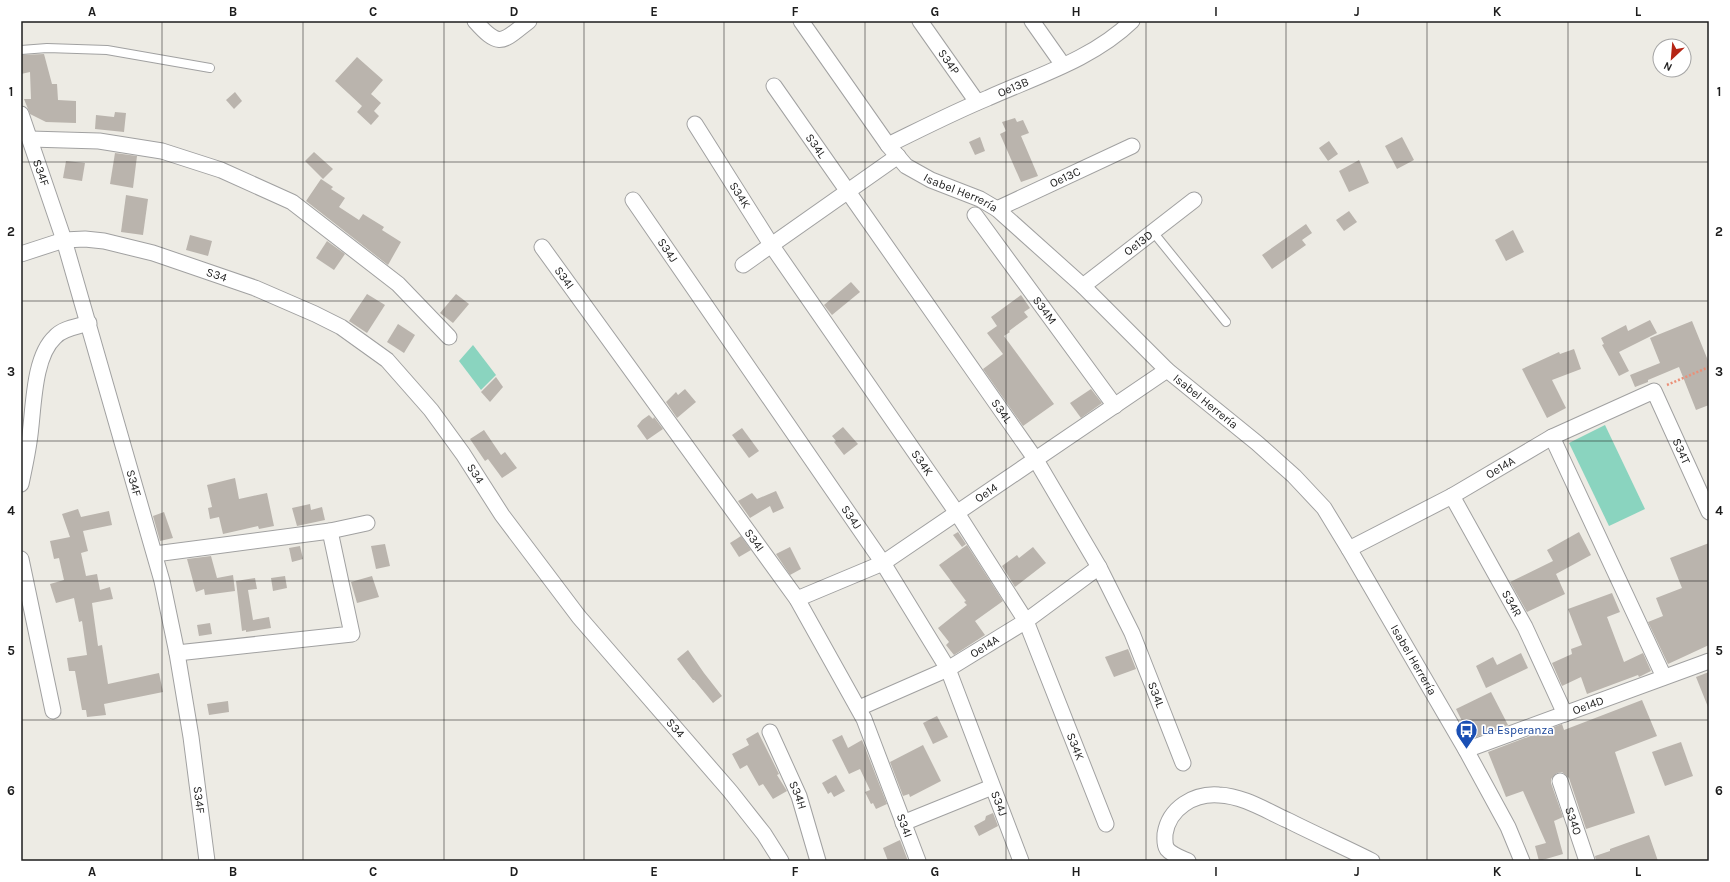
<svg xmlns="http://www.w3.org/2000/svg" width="1730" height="882" viewBox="0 0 1730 882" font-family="Karla,sans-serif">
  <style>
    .pitch { fill: #8ad4bf }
    .building { fill: #bab4ad }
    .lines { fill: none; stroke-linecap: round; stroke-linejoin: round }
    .service-casing { stroke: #a1a1a1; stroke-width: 10 }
    .minor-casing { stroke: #a1a1a1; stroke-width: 17 }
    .path { stroke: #eb8f77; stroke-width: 2.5; stroke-dasharray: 2 2; stroke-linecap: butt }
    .service { stroke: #fff; stroke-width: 8 }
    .minor { stroke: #fff; stroke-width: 15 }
    .grid { fill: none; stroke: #1d1d1d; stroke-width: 1; stroke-opacity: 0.55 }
    .labels { text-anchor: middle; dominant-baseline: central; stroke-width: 3.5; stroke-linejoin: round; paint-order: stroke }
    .street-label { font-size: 12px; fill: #1d1d1d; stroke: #fff }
    .transit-label { font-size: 12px; fill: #164399; stroke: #fff; text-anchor: start }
    .neatline { fill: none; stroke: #1d1d1d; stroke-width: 1.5 }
    .grid-label { font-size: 13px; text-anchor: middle; font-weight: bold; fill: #1d1d1d }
  </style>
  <rect width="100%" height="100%" fill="#edebe4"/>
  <g class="pitch">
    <path d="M473,345L496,375L481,390L459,361Z"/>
    <path d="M1605,425L1645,509L1609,526L1569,443Z"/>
  </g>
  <g class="building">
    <path d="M44,54L52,84H57L58,100L76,101V123L46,122L30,114L24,99H31L30,72L21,74V55Z"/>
    <path d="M357,57L383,80L371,94L381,103L374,111L379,116L371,125L357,112L362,106L335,81Z"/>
    <path d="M235,92L242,101L234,109L226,100Z"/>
    <path d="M115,112L126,113L124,132L95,129L96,115L114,117Z"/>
    <path d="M1015,118L1017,122L1023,120L1029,133L1021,136L1038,176L1021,182L1000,134L1006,131L1002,122Z"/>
    <path d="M980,137L985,151L975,155L969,142Z"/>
    <path d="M1402,137L1414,160L1397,169L1385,146Z"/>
    <path d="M1329,141L1338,154L1328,161L1319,148Z"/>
    <path d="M314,152L333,169L323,179L305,161Z"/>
    <path d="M115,153L137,156L133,188L110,184Z"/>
    <path d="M1359,160L1369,183L1349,192L1339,171Z"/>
    <path d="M66,161L85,163L82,181L63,178Z"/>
    <path d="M321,179L333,187L331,189L345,198L339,207L359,220L363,214L384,227L382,230L401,242L388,265L306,201Z"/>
    <path d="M126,195L148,199L143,235L121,232Z"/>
    <path d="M1349,211L1357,222L1344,231L1336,220Z"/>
    <path d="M1306,224L1312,233L1302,240L1306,245L1272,269L1262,255Z"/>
    <path d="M1513,230L1524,252L1506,261L1495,240Z"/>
    <path d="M190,235L212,241L208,256L186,250Z"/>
    <path d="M327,241L345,254L334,270L316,258Z"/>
    <path d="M851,282L860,292L832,315L824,305Z"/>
    <path d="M367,294L385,305L367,333L349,321Z"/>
    <path d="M456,294L469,304L453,323L440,313Z"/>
    <path d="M1021,295L1030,308L1024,312L1028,317L1009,331L1010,332L1004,336L1054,404L1023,426L983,369L1003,354L987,333L997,326L991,317Z"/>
    <path d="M1650,320L1657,333L1619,352L1629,371L1619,376L1602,345L1604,344L1601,338L1626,325L1628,331Z"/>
    <path d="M1692,321L1709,363V405L1696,410L1679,367L1648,380V382L1635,387L1630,375L1660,363L1650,338Z"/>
    <path d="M398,324L415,335L404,353L387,342Z"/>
    <path d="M1574,349L1581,369L1552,380L1566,408L1547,418L1522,369L1559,352L1560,354Z"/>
    <path d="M496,377L503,387L490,402L481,392Z"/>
    <path d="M685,389L696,402L677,418L666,402L676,392L678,395Z"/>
    <path d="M1091,389L1102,403L1081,418L1070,403Z"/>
    <path d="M649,415L653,419L654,417L663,429L647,440L637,426L642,420Z"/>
    <path d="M843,427L858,444L844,455L834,442L836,441L832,436Z"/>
    <path d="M742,428L759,451L749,458L732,435Z"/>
    <path d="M484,430L501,455L505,452L517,468L502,478L488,459L485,461L470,439Z"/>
    <path d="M235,478L239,499L267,493L274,526L259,529L258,526L223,534L219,517L210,519L208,508L212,507L207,485Z"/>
    <path d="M776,491L784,508L773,513L770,506L750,518L738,501L752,493L757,499Z"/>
    <path d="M310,504L311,510L322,507L325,520L297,526L292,508Z"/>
    <path d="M78,509L81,517L109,511L112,525L83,531L88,551L81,553L86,576L97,574L100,590L110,587L113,599L92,603L98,646L102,645L108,684L159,673L163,692L104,704L106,715L87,717L86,710H82L75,671H69L67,658L87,655L82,621L79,622L74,598L56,603L50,584L64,580L59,558L54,559L50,541L70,537L62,514Z"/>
    <path d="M164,512L173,538L160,541L153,516Z"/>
    <path d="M958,532L966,544L962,547L953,535Z"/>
    <path d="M1579,532L1591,555L1556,574L1565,594L1527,612L1510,582L1553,561L1547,550Z"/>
    <path d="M741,536L751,550L739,557L730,543Z"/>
    <path d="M1709,543V645L1668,664L1648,622L1663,616L1656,598L1682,588L1670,558Z"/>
    <path d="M385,544L390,566L376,569L371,546Z"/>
    <path d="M967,545L1003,601L975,621L985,635L954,655L946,645L949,642L938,628L967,605L964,602L966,601L939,565Z"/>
    <path d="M300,546L303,559L292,562L289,548Z"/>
    <path d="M790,547L801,569L790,575L776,554Z"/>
    <path d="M1033,547L1046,563L1015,587L1002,566L1017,555L1019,558Z"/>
    <path d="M211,556L217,578L233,575L235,591L205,595L204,589L196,592L187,559Z"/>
    <path d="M285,576L287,588L273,591L271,578Z"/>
    <path d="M372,576L379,597L357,603L351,582Z"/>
    <path d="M255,578L257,589L248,590L253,620L269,617L271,628L246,632V630L242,631L236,581Z"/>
    <path d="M1612,593L1620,612L1607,617L1624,662L1643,653L1651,671L1639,677L1638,675L1587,694L1581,677L1562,686L1552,663L1572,654L1571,649L1582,645L1568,609Z"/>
    <path d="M210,623L212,634L199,636L197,625Z"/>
    <path d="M1128,649L1136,669L1114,677L1105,657Z"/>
    <path d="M688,650L704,673L722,696L713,703L694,680H693L677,659Z"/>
    <path d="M1521,653L1528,668L1486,688L1476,666L1493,657L1497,665Z"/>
    <path d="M1709,672V707H1708L1696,677Z"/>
    <path d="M1491,692L1508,725L1471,739L1456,709Z"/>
    <path d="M1642,700L1657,736L1615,752L1635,813L1586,829L1569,778L1562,772L1557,773L1551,779V783L1563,817L1554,821L1563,854L1539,861L1535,846L1546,843L1523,791L1506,797L1488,752L1562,724L1564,730Z"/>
    <path d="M228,701L229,712L209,715L207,704Z"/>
    <path d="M937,716L948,737L933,744L923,723Z"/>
    <path d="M758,732L779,774L777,775L787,791L773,799L763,784L759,786L747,765L740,769L732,754L749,745L746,739Z"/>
    <path d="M842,735L848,748L862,740L887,804L876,809L873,803L871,804L865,792L870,790L860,769L849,774L832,740Z"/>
    <path d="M1681,742L1693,776L1665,786L1652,752Z"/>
    <path d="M923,745L941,781L910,797L909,794L903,796L890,762Z"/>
    <path d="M836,775L845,791L834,797L831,792L828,794L822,783Z"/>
    <path d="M993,813L998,826L979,836L974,826L985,820L986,816Z"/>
    <path d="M1649,835L1658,861H1596L1595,856L1610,851V849Z"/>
    <path d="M900,840L908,861H888L883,848Z"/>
  </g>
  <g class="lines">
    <defs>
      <g id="service">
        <path d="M21,50L47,48L107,50L210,68"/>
        <path d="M1153,232L1226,322"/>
      </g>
      <g id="minor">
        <path d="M475,21C500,49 502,42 529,21"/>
        <path id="s1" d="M801,21L888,145L906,166L931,180L980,199L997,209L1083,286L1167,370L1257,443L1294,476L1324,508L1349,549L1466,750L1508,827L1522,861"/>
        <path id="s2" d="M920,21L977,102"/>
        <path d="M1032,21L1063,65"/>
        <path id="s3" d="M774,86L1036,460L1099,567L1132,633L1183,763"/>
        <path id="s4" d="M21,114L64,240L162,581L177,653L191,737L207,861"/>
        <path id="s5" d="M695,124L772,246L957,513L1026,621L1106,824"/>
        <path d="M30,139L99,141L162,151L221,170L292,202L398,284L449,337"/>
        <path id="s6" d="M888,145C921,129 954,112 988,98C1037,76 1093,59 1132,21"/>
        <path id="s7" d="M633,200L883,563L948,669L1021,861"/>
        <path id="s8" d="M997,209L1132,146"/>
        <path id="s9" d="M975,215L1115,406"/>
        <path id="s10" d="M542,247L797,599L864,719L918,861"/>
        <path id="s11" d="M21,254L64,240L85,239L104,241L153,253L255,288L315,314L341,327L387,360L431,410L463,454L502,515L579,617L730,791L764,834L781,861"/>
        <path d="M743,265L898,156"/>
        <path id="s12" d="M1083,286L1194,200"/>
        <path d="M1552,437L1664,677"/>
        <path d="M21,484C24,470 27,456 29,442C34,413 32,358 55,337C63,328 77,327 89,323"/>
        <path id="s13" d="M1452,496L1525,627L1565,714"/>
        <path id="s14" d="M1349,549L1452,496L1552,437L1654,391L1709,512"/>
        <path d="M155,554L330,531L367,523"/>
        <path d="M21,559L53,711"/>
        <path id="s15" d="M797,599L883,563L1167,370"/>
        <path d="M177,653L352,634L330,531"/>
        <path id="s16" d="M859,708L948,669L1026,621L1099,567"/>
        <path id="s17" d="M770,732L799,796L818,861"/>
        <path id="s18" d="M1466,750L1709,661"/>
        <path id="s19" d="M1560,781L1587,861"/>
        <path d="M903,823L992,787"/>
        <path d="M1188,861C1181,858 1172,855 1167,849C1164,844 1165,839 1165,834C1169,808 1194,793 1219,795C1243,796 1265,810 1287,820C1315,834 1344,847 1372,861"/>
      </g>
    </defs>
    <use href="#service" class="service-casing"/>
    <use href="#minor" class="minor-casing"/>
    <path class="path" d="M1667,385L1709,367"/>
    <use href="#service" class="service"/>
    <use href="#minor" class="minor"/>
  </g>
  <path class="grid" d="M162,21V861M303,21V861M444,21V861M584,21V861M724,21V861M865,21V861M1006,21V861M1146,21V861M1286,21V861M1427,21V861M1568,21V861M21,162H1709M21,301H1709M21,441H1709M21,581H1709M21,720H1709"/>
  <defs>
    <symbol id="bus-pin" viewBox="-11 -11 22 30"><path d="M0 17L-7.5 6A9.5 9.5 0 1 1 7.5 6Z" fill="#1a4fb4" stroke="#fff"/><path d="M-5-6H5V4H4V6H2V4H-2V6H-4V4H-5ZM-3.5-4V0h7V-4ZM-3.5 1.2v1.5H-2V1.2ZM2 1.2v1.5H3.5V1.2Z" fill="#fff"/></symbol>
  </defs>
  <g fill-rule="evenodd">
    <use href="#bus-pin" x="1454" y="718" width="25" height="34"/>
  </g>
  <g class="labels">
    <g class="street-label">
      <text stroke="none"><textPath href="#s2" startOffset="50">S34P</textPath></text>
      <text stroke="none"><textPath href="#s6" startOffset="138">Oe13B</textPath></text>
      <text stroke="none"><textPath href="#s3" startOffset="73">S34L</textPath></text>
      <text stroke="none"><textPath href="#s4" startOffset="62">S34F</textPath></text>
      <text stroke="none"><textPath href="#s8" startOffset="75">Oe13C</textPath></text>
      <text stroke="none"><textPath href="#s1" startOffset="240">Isabel Herrería</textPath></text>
      <text stroke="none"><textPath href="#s5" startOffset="84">S34K</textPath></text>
      <text stroke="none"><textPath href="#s12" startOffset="70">Oe13D</textPath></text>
      <text stroke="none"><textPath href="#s7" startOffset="61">S34J</textPath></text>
      <text stroke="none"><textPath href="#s11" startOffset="203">S34</textPath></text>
      <text stroke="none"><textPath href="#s10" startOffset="38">S34I</textPath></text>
      <text stroke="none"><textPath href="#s9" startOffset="118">S34M</textPath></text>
      <text stroke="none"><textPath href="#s1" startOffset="564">Isabel Herrería</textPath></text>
      <text stroke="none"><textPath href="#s3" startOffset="397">S34L</textPath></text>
      <text stroke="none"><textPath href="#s14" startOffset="410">S34T</textPath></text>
      <text stroke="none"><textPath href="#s5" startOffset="408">S34K</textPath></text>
      <text stroke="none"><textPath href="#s14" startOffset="172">Oe14A</textPath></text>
      <text stroke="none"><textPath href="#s11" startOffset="539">S34</textPath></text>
      <text stroke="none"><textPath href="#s4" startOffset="386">S34F</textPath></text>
      <text stroke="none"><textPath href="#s15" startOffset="218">Oe14</textPath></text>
      <text stroke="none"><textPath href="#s7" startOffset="385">S34J</textPath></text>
      <text stroke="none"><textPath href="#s10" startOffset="362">S34I</textPath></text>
      <text stroke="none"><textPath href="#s13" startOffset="123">S34R</textPath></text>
      <text stroke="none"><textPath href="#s16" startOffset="140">Oe14A</textPath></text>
      <text stroke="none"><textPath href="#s1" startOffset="900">Isabel Herrería</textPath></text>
      <text stroke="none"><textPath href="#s3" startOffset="721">S34L</textPath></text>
      <text stroke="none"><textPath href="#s18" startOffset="130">Oe14D</textPath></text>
      <text stroke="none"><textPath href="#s11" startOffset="863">S34</textPath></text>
      <text stroke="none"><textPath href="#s5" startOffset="732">S34K</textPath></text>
      <text stroke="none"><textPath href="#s17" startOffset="69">S34H</textPath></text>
      <text stroke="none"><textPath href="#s4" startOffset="710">S34F</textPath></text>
      <text stroke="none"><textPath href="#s7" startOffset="709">S34J</textPath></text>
      <text stroke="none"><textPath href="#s19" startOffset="42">S34O</textPath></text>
      <text stroke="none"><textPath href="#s10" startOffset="686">S34I</textPath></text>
    </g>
    <g class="transit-label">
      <text x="1482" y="730">La Esperanza</text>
    </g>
  </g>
  <rect width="1730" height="882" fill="none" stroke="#ffffff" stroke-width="44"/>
  <g transform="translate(1672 58) rotate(206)"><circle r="19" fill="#ffffff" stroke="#a5a5a5"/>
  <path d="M0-3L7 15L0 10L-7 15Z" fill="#b52515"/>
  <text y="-6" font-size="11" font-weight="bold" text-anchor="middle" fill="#1d1d1d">N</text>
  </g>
  <rect x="22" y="22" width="1686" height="838" class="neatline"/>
  <g class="grid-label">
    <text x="92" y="16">A</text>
    <text x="233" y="16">B</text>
    <text x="373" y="16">C</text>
    <text x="514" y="16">D</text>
    <text x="654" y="16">E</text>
    <text x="795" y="16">F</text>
    <text x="935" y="16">G</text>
    <text x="1076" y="16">H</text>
    <text x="1216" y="16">I</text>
    <text x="1357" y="16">J</text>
    <text x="1497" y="16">K</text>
    <text x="1638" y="16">L</text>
    <text x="11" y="96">1</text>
    <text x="1719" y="96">1</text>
    <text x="11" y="236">2</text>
    <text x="1719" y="236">2</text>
    <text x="11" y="376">3</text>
    <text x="1719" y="376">3</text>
    <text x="11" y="515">4</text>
    <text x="1719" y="515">4</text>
    <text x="11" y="655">5</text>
    <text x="1719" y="655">5</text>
    <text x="11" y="795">6</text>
    <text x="1719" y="795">6</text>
    <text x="92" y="876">A</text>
    <text x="233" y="876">B</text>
    <text x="373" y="876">C</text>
    <text x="514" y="876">D</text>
    <text x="654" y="876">E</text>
    <text x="795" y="876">F</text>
    <text x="935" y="876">G</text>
    <text x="1076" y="876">H</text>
    <text x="1216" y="876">I</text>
    <text x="1357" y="876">J</text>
    <text x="1497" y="876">K</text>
    <text x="1638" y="876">L</text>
  </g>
</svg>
